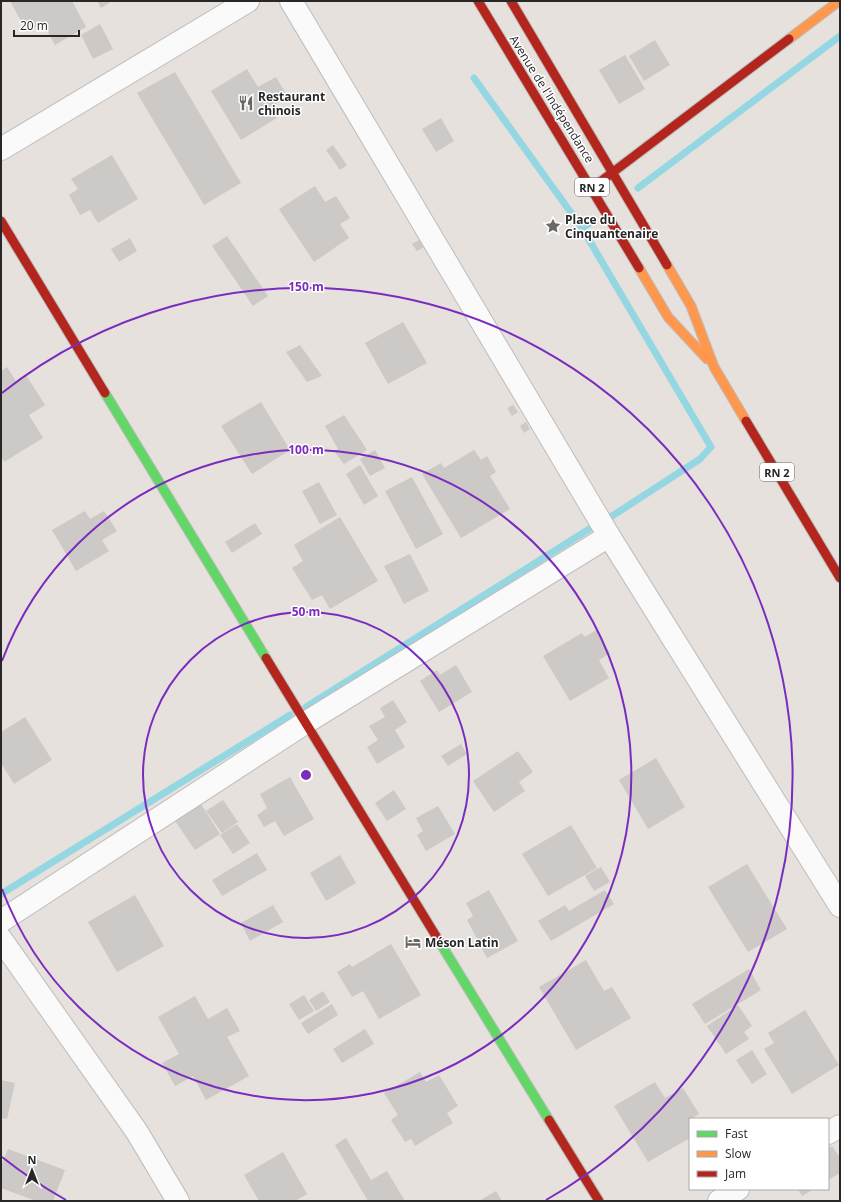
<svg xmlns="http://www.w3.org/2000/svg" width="841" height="1202" viewBox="0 0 841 1202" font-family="'Open Sans',sans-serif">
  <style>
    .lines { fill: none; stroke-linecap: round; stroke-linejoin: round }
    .stream { stroke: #94d7e2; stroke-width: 7 }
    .building { fill: #ccc9c6 }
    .street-casing { stroke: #bfbdbd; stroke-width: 24 }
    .fast-casing { stroke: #bfbdbd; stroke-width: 11 }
    .slow-casing { stroke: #bfbdbd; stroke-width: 11 }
    .jam-casing { stroke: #bfbdbd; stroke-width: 11 }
    .street { stroke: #fbfafa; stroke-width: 22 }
    .fast { stroke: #63d668; stroke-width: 9 }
    .slow { stroke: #ff974d; stroke-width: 9 }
    .jam { stroke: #b3261e; stroke-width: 9 }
    .ring { fill: none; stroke: #7b2cbf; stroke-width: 2 }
    .labels { text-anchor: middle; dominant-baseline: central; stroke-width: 3; stroke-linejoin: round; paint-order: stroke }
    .shield { fill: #fff; stroke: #686868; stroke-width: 1 }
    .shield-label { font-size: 11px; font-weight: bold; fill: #272727 }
    .poi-label { font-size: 12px; font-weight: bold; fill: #272727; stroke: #fff; text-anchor: start }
    .street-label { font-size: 12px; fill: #272727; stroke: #fff }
    .centre { fill: #7b2cbf; stroke: #fff; stroke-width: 2 }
    .ring-label { font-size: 12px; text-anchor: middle; font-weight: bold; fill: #7b2cbf; stroke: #fff; stroke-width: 3; stroke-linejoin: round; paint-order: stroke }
  </style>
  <rect width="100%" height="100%" fill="#e6e1dc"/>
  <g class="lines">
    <g class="stream">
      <path d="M474,78L582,228L711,447L700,459L609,518"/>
      <path d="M638,188L840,36"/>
      <path d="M582,228L590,223"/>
      <path d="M306,707L594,526"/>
      <path d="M1,894L290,715"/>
    </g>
  </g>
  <g class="building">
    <path d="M10,1H72L86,27L55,45L43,23L27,32Z"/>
    <path d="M97,1H112L101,8Z"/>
    <path d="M100,24L113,49L93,59L81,35Z"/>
    <path d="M655,40L670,65L644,81L629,56Z"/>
    <path d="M625,55L645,89L619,104L599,70Z"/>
    <path d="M247,69L258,87L276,77L288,97L270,107L277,118L241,140L211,91Z"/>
    <path d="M175,72L241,183L204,205L137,93Z"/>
    <path d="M441,118L454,141L436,152L422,129Z"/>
    <path d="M333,145L347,165L340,170L326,150Z"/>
    <path d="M112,155L138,199L98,223L90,210L80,215L69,195L78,189L71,179Z"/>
    <path d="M315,186L325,202L336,196L350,218L340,224L349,238L314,262L279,209Z"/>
    <path d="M227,236L268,296L253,306L212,246Z"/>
    <path d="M424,237L429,244L417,251L412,244Z"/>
    <path d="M130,238L137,251L119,262L111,249Z"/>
    <path d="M403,322L427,363L388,384L365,343Z"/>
    <path d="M300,345L322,376L307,382L286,352Z"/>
    <path d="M7,367L16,381L26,375L45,405L29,415L43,438L4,462L1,456V371Z"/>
    <path d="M261,402L290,450L252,474L221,426Z"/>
    <path d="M513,405L518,412L512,416L507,408Z"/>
    <path d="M344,415L367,450L344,464L334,451L338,449L325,426Z"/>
    <path d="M526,422L530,429L524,433L520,426Z"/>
    <path d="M375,450L385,468L370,476L360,459Z"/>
    <path d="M474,450L481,460L487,456L496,472L490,476L510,509L461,538L422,474L441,463L444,468Z"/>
    <path d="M360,465L378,496L364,505L346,474Z"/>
    <path d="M412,477L443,534L416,549L385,491Z"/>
    <path d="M319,482L337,515L320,524L302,491Z"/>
    <path d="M85,511L90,519L104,511L117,531L102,540L109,551L76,571L52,530Z"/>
    <path d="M340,517L378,581L330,609L322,595L312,600L292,568L303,561L294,545Z"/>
    <path d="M255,523L262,534L232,553L225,542Z"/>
    <path d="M410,554L429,591L404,604L384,566Z"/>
    <path d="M596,630L610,653L599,660L609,678L570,701L543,656L582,633L585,637Z"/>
    <path d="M456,665L472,692L439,712L420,681L437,670L440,675Z"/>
    <path d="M393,700L407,722L395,730L405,747L377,764L367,747L378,740L369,726L385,717L380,708Z"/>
    <path d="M25,717L52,760L14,784L1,763V732Z"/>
    <path d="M461,744L467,754L448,766L441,756Z"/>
    <path d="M518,751L533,772L519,782L525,791L494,812L473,781Z"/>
    <path d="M656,758L685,807L648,829L619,780Z"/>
    <path d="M290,777L314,819L284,836L275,821L264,827L257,815L267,808L260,794Z"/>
    <path d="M394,790L406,809L387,821L375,803Z"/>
    <path d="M223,800L238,822L222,833L206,811Z"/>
    <path d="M199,801L220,834L195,850L173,818Z"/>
    <path d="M438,806L455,834L426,851L417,835L423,831L416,818Z"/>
    <path d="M237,824L250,843L233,854L220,835Z"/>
    <path d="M571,825L597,868L548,896L522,854Z"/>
    <path d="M257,853L267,870L222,896L212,880Z"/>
    <path d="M340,855L356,883L326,901L310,873Z"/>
    <path d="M747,864L787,929L748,952L708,887Z"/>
    <path d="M601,867L610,882L594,891L585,876Z"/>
    <path d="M489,890L518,941L487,958L467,920L473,916L466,903Z"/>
    <path d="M605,890L614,904L551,941L538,921L565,905L569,911Z"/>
    <path d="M135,895L164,946L117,972L88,922Z"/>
    <path d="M273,905L283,922L250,941L241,923Z"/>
    <path d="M391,944L421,995L379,1019L363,991L352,997L337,972L350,964L352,967Z"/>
    <path d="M586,960L604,991L612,987L631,1018L576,1050L539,987Z"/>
    <path d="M749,969L761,990L705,1024L692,1004Z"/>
    <path d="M323,991L330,1002L316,1011L309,1000Z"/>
    <path d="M304,995L314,1011L299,1020L289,1004Z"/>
    <path d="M195,996L208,1019L227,1008L240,1031L227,1037L249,1076L206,1100L193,1076L175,1086L162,1063L179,1054L158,1017Z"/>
    <path d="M332,1004L338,1015L308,1034L301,1023Z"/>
    <path d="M738,1005L752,1026L744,1032L749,1039L726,1054L707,1026Z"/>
    <path d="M805,1010L839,1065L792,1094L764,1049L774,1043L768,1033Z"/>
    <path d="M365,1029L374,1044L342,1063L333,1049Z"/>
    <path d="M752,1050L767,1074L752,1084L736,1060Z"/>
    <path d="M420,1072L426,1082L439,1075L458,1106L447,1113L453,1123L415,1146L411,1139L405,1142L391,1120L398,1115L384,1093Z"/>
    <path d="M1,1080L15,1083L7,1119L1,1118Z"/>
    <path d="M655,1082L665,1098L683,1088L699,1114L688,1121L690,1124V1138L648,1162L614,1106Z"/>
    <path d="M346,1138L371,1180L387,1171L405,1201H368L335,1145Z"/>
    <path d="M832,1146L840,1158V1173L828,1180V1148Z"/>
    <path d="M8,1149L65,1170L53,1201H36L1,1188V1166Z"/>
    <path d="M283,1152L307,1194L295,1201H259L244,1175Z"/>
    <path d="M798,1189H814L802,1196Z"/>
    <path d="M496,1191L502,1201H479Z"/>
  </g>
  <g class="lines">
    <defs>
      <g id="street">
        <path d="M291,1L609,536L840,906"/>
        <path d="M1,149L248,1"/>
        <path d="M1,921L305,723L609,536"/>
        <path d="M1,939L137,1132L178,1201"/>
        <path d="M828,1133L840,1126"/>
        <path d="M719,1201L738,1189"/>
      </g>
      <g id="fast">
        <path d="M105,393L266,658"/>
        <path d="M439,941L549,1120"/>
      </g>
      <g id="slow">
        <path d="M789,39L839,1"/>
        <path d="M667,265L691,306L714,367L746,421"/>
        <path d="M639,268L668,317L707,359"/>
      </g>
      <g id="jam">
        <path d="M478,1L639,268"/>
        <path d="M511,1L667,265"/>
        <path d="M592,188L789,39"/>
        <path d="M1,221L105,393"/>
        <path d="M746,421L840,578"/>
        <path d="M266,658L439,941"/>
        <path d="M549,1120L599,1201"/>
      </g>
    </defs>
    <use href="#street" class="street-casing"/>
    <use href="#fast" class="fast-casing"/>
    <use href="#slow" class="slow-casing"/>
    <use href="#jam" class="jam-casing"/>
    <use href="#street" class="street"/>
    <use href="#fast" class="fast"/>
    <use href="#slow" class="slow"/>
    <use href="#jam" class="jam"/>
  </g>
  <g class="ring">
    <circle cx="306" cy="775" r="163"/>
    <path d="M2 661A325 325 0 1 1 2 889"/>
    <path d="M66 1200A488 488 0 0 1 2 1157M2 393A488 488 0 1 1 546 1200"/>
  </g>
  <defs>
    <symbol id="restaurant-bare" viewBox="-9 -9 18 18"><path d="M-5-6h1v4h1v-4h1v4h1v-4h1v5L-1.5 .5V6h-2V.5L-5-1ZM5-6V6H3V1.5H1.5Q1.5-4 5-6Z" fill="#6a6866" stroke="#fff" stroke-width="2.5" paint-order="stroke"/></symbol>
    <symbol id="sight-bare" viewBox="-9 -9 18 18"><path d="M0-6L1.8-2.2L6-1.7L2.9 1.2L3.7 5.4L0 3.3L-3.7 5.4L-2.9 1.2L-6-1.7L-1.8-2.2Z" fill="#6a6866" stroke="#fff" stroke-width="2.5" paint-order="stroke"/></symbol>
    <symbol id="hotel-bare" viewBox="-9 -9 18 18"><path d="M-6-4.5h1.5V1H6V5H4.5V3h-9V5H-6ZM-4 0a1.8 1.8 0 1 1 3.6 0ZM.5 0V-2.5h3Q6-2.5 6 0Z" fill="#6a6866" stroke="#fff" stroke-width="2.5" paint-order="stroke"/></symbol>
  </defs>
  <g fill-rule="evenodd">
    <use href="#restaurant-bare" x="235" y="92" width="22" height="22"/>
    <use href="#sight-bare" x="542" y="215" width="22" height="22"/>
    <use href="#hotel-bare" x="402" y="931" width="22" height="22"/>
  </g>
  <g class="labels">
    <g class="shield">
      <rect x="575" y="178" width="34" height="18" rx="3"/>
      <rect x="760" y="463" width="34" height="18" rx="3"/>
    </g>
    <g class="shield-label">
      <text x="592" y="187">RN 2</text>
      <text x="777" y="472">RN 2</text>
    </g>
    <g class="poi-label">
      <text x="258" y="96">Restaurant<tspan x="258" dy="14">chinois</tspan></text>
      <text x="565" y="219">Place du<tspan x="565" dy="14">Cinquantenaire</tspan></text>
      <text x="425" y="942">Méson Latin</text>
    </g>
    <g class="street-label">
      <text transform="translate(552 99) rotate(58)">Avenue de l'Indépendance</text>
    </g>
  </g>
  <circle cx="306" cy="775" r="6" class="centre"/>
  <g class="ring-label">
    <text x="306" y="291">150 m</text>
    <text x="306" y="454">100 m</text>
    <text x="306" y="616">50 m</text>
  </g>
  <rect width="841" height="1202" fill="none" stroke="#272727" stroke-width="4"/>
  <rect x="689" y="1118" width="140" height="72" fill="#ffffff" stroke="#a9a9a9"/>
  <rect x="697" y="1131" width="20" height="6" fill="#63d668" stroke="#a9a9a9"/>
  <text x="725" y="1138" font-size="12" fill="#272727">Fast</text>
  <rect x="697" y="1151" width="20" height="6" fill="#ff974d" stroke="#a9a9a9"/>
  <text x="725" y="1158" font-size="12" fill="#272727">Slow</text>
  <rect x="697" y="1171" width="20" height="6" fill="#b3261e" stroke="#a9a9a9"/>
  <text x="725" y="1178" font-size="12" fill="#272727">Jam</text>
  <g transform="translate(32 1170)" stroke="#ffffff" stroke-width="3" paint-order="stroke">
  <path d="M0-3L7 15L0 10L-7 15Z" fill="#272727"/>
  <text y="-6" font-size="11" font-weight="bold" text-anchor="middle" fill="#272727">N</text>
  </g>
  <path d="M14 30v6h65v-6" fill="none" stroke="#272727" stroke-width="2"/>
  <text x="20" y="30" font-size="12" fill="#272727" stroke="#ffffff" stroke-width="3" paint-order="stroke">20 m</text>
</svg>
